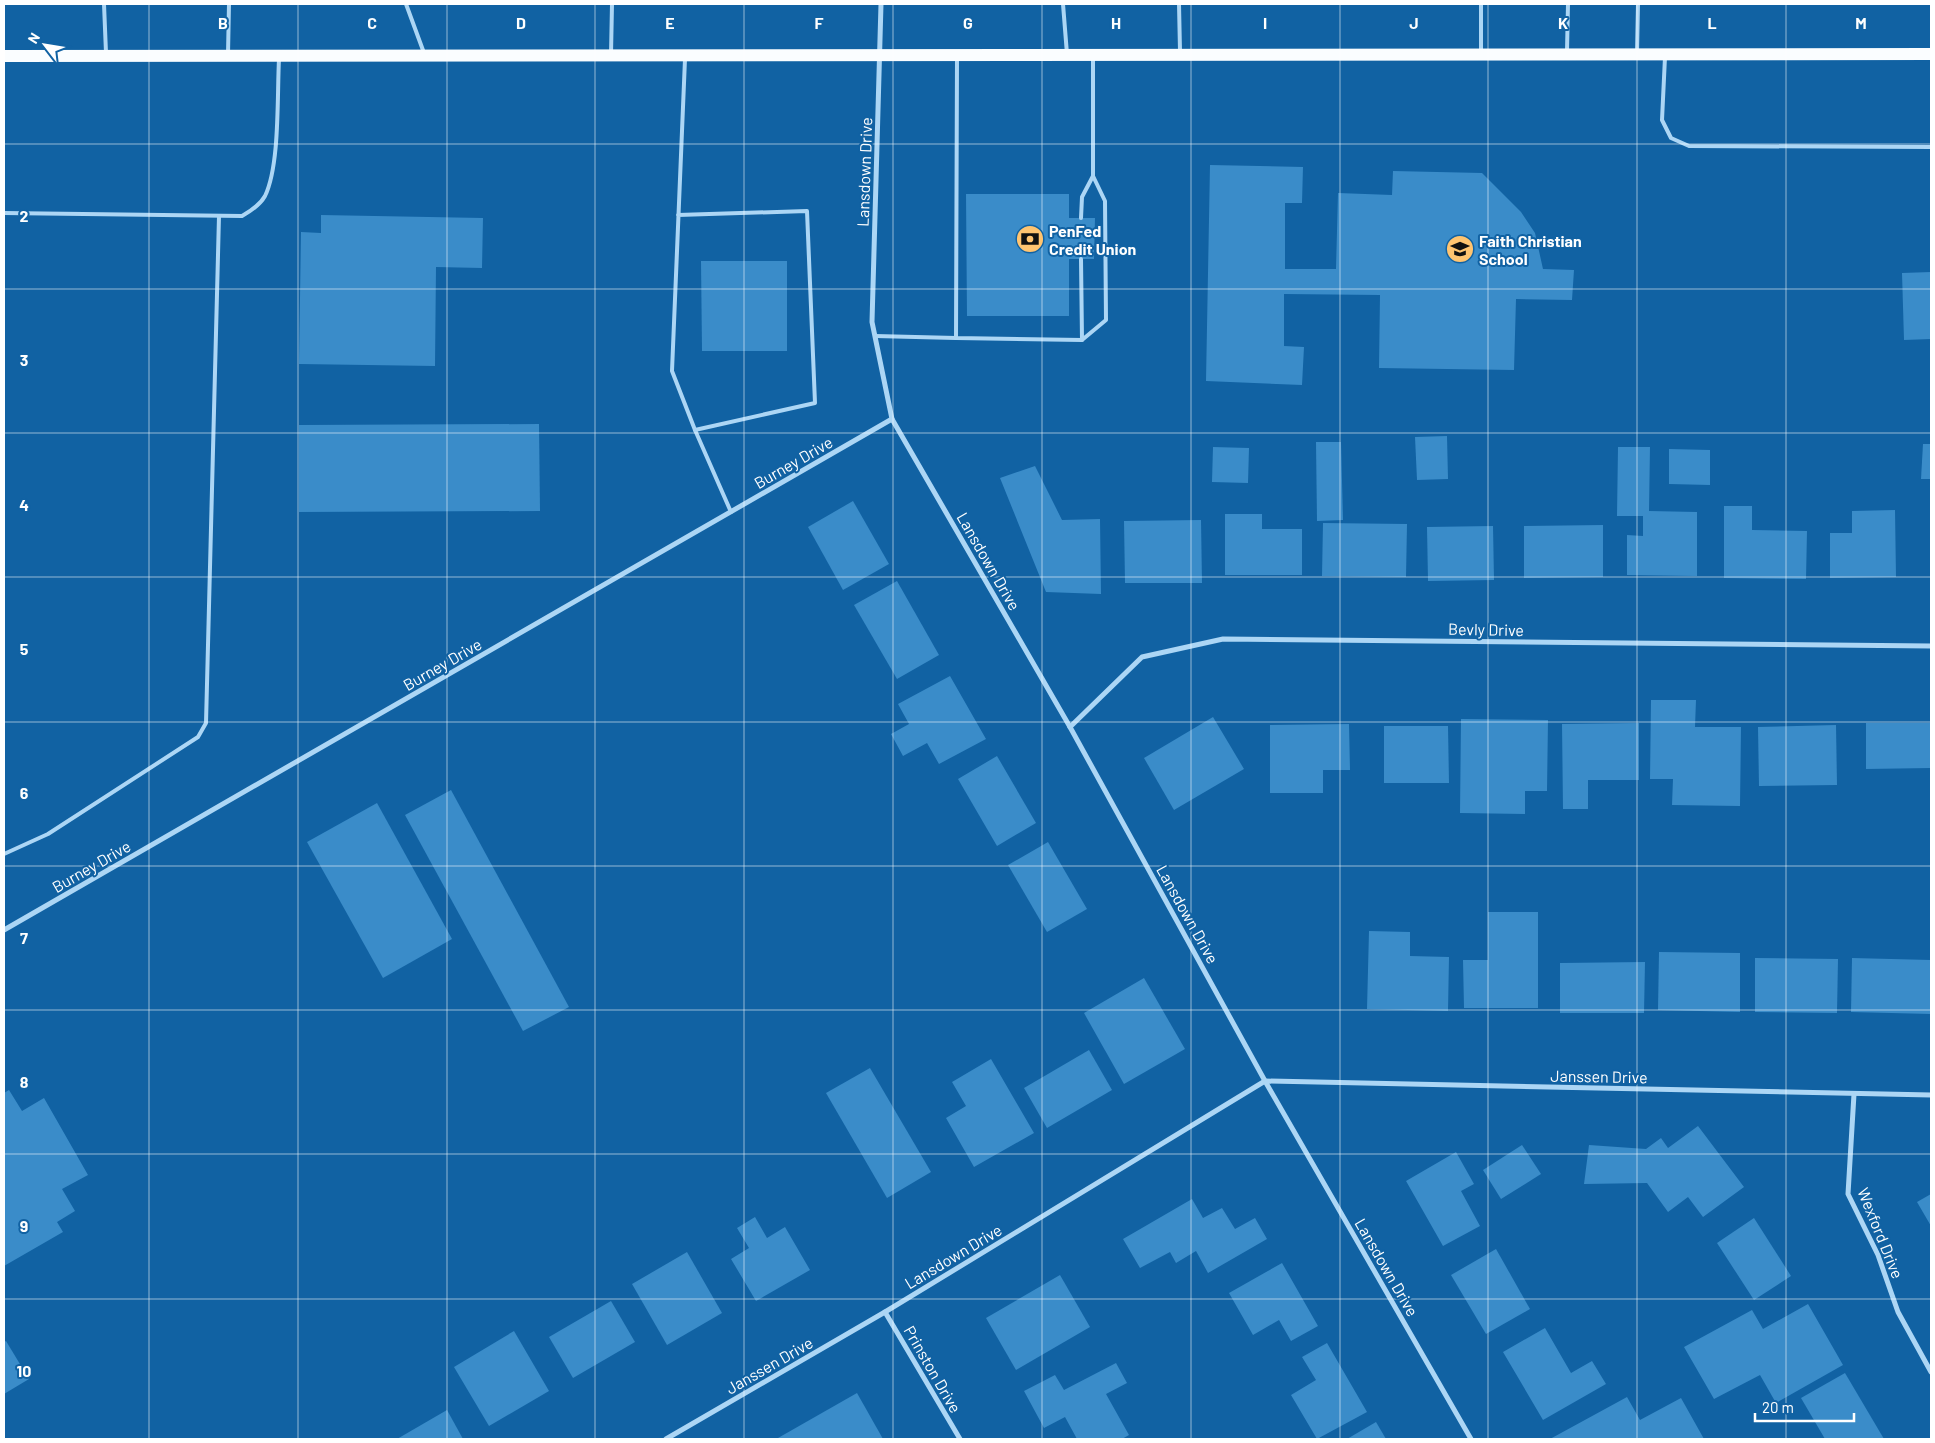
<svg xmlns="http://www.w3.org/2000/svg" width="1935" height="1443" viewBox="0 0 1935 1443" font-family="Barlow,sans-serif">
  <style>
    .building { fill: #3a8cc9 }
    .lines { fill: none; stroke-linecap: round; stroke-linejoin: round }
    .service { stroke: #acd6f5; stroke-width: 4 }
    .minor { stroke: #acd6f5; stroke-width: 5 }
    .primary { stroke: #fafdff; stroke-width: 12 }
    .grid { fill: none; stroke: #fff; stroke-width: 1; stroke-opacity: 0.55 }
    .labels { text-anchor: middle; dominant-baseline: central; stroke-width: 4; stroke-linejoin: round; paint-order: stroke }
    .street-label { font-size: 16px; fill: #fff; stroke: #1162a3 }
    .poi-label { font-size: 16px; font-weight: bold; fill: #fff; stroke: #1162a3; text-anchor: start }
    .grid-label { font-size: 16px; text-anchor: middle; font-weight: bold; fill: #fff; stroke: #1162a3; stroke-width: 4; stroke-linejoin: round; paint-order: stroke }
  </style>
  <rect width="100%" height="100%" fill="#1162a3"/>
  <g class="building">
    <path d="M1210,165L1303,167L1302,203H1285V269H1336L1338,193L1392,195L1393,171L1482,173L1521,212L1535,233L1543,269L1574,270L1572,300L1516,299L1514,370L1379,368L1380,295L1284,294V346L1304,347L1302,385L1206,381Z"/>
    <path d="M966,194H1069V218H1095L1094,259H1069V316H967Z"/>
    <path d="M321,215L483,218L482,268L436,267L435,366L299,364L301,232L321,233Z"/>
    <path d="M701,261H787V351H702Z"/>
    <path d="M1931,272V339L1904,340L1902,273Z"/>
    <path d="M539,424L540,511L299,512V425Z"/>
    <path d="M1447,436L1448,479L1417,480L1415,437Z"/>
    <path d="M1316,442H1341L1343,520L1317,521Z"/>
    <path d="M1923,444H1931V479H1921Z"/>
    <path d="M1213,447L1249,448L1248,483L1212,482Z"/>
    <path d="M1618,447H1650L1649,511L1697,512V576L1627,575V535L1643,536V516H1617Z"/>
    <path d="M1669,449L1710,450V485L1669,484Z"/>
    <path d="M1035,466L1062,520L1100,519L1101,594L1046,592L1000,478Z"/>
    <path d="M853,501L889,564L843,590L808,527Z"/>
    <path d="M1724,506H1752V530L1807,531L1806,579L1724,578Z"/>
    <path d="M1895,510L1896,577L1830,578V533H1852V511Z"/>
    <path d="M1225,514H1262V529H1302V575H1225Z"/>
    <path d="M1201,520L1202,583H1125L1124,521Z"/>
    <path d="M1323,523L1407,524L1406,577L1322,576Z"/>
    <path d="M1603,525V577L1524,578V526Z"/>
    <path d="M1493,526L1494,580L1428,581L1427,527Z"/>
    <path d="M897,581L939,655L897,679L854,605Z"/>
    <path d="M950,676L986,739L939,764L927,743L903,756L891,734L909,724L898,704Z"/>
    <path d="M1651,700H1696L1695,727H1741L1740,806L1672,805L1673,779H1650Z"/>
    <path d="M1213,717L1244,769L1174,810L1144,758Z"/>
    <path d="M1461,719L1548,720L1547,791H1525V814L1460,813Z"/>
    <path d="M1639,723V780H1588V809H1563L1562,724Z"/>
    <path d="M1866,723H1931V768L1866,769Z"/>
    <path d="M1349,724L1350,770H1323V793H1270V725Z"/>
    <path d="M1836,725L1837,785L1759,786L1758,727Z"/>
    <path d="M1384,726H1448L1449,783H1384Z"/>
    <path d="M997,756L1036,823L997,846L958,779Z"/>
    <path d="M451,790L569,1007L523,1031L405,815Z"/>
    <path d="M377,803L452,939L383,978L307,842Z"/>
    <path d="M1048,842L1087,909L1047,932L1008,865Z"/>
    <path d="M1488,912H1538V1008H1464L1463,960H1488Z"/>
    <path d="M1369,931L1410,932V956L1449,957L1448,1011L1367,1009Z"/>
    <path d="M1659,952L1740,953V1012L1658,1010Z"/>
    <path d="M1755,958L1838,959L1837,1013L1755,1012Z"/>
    <path d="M1852,958L1931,960V1014L1851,1012Z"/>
    <path d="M1645,962L1644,1013H1560V963Z"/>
    <path d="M1144,978L1185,1049L1124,1084L1084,1013Z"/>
    <path d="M1089,1050L1112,1090L1047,1128L1024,1088Z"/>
    <path d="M991,1059L1034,1133L974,1167L946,1118L966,1106L952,1082Z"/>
    <path d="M870,1068L931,1172L887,1198L826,1093Z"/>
    <path d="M9,1090L22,1111L44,1098L88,1175L62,1189L75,1211L57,1222L63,1232L4,1266V1093Z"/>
    <path d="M1698,1126L1744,1187L1703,1217L1688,1197L1668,1212L1647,1183L1584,1184L1589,1145L1646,1149L1661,1138L1668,1148Z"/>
    <path d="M1522,1145L1541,1174L1501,1199L1483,1170Z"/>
    <path d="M1456,1152L1474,1184L1461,1191L1480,1226L1443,1246L1406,1181Z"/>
    <path d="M1931,1194V1226L1917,1202Z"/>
    <path d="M1192,1199L1203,1218L1222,1208L1235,1229L1255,1218L1267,1239L1208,1273L1196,1251L1176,1263L1170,1252L1140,1268L1123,1239Z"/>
    <path d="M755,1217L767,1238L785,1227L810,1270L756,1301L731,1259L749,1248L737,1228Z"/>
    <path d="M1754,1218L1791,1276L1754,1300L1717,1243Z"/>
    <path d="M1496,1249L1530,1309L1486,1334L1451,1275Z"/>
    <path d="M687,1252L722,1313L667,1345L632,1284Z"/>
    <path d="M1282,1263L1318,1326L1291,1341L1279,1320L1253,1335L1229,1293Z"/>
    <path d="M1060,1275L1090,1327L1016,1370L986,1318Z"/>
    <path d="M611,1301L635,1342L573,1378L549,1337Z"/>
    <path d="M1808,1304L1843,1365L1776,1403L1760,1375L1714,1399L1684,1347L1752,1310L1763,1329Z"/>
    <path d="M1545,1328L1571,1373L1592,1361L1606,1384L1543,1420L1503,1352Z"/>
    <path d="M514,1331L549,1391L489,1426L454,1367Z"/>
    <path d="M6,1341L29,1379L4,1394V1342Z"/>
    <path d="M1327,1343L1367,1412L1317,1439L1291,1395L1316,1380L1302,1357Z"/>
    <path d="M1116,1363L1127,1383L1106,1394L1129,1435L1122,1439H1077L1065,1417L1044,1428L1024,1391L1055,1375L1064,1390Z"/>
    <path d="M1845,1373L1884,1439H1825L1801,1398Z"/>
    <path d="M857,1393L883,1439H779L778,1438Z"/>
    <path d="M1627,1397L1640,1420L1681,1398L1704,1439H1550Z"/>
    <path d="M447,1410L463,1439H397Z"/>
    <path d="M1376,1422L1386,1439H1347Z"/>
  </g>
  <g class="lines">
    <g class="service">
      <path d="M104,4L106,53"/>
      <path d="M406,4L424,53"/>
      <path d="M1063,4L1067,54"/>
      <path d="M1179,4L1180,51"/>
      <path d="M1481,4V51"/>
      <path d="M1567,51L1568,4"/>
      <path d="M1637,53L1638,4"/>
      <path d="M228,54L229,4"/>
      <path d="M611,54L612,4"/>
      <path d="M1665,57L1662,120L1671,138L1689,146L1931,147"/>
      <path d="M957,58L956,338L1082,340L1106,320L1105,201L1093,176V57"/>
      <path d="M4,213L242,216C251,211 260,205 265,196C280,165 277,96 279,59"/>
      <path d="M678,215L807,211L815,403L695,430L672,371L685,59"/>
      <path d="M1081,218L1082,197L1093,176"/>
      <path d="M1081,259L1082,340"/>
      <path d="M875,336L956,338"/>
      <path d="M695,430L731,512"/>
      <path d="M4,854L48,834L198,737L206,723L219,216"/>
    </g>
    <g class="minor">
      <path d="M881,4L872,322L892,419L1070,727L1265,1081L1471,1439"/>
      <path d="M1070,727L1142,657L1223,639L1931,646"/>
      <path d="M4,930L892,419"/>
      <path d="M1854,1094L1848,1194L1878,1255L1898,1312L1931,1372"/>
      <path d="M885,1312L960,1439"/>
      <path d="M666,1439L885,1312L1265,1081L1931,1095"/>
    </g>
    <path class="primary" d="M4,56L1931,54"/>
  </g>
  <path class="grid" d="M149,4V1439M298,4V1439M447,4V1439M595,4V1439M744,4V1439M893,4V1439M1042,4V1439M1191,4V1439M1340,4V1439M1488,4V1439M1637,4V1439M1786,4V1439M4,144H1931M4,289H1931M4,433H1931M4,577H1931M4,722H1931M4,866H1931M4,1010H1931M4,1154H1931M4,1299H1931"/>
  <defs>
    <symbol id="bank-disc" viewBox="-11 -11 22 22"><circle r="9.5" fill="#ffc470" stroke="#1162a3"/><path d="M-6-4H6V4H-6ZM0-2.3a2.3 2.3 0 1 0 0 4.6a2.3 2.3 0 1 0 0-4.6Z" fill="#111"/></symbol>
    <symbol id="school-disc" viewBox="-11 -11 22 22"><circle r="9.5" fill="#ffc470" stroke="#1162a3"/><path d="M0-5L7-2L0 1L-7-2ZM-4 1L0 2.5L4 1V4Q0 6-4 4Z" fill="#111"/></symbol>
  </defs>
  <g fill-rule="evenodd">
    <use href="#bank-disc" x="1014" y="223" width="32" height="32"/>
    <use href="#school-disc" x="1444" y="233" width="32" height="32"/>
  </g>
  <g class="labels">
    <g class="street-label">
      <text transform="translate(864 172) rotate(-88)">Lansdown Drive</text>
      <text transform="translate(793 462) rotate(-30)">Burney Drive</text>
      <text transform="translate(989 561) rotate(60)">Lansdown Drive</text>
      <text transform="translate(1486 629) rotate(1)">Bevly Drive</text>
      <text transform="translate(442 664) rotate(-30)">Burney Drive</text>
      <text transform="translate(91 866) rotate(-30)">Burney Drive</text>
      <text transform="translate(1188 914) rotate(61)">Lansdown Drive</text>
      <text transform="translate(1599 1076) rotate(1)">Janssen Drive</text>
      <text transform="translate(1881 1233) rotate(68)">Wexford Drive</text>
      <text transform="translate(953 1256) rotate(-31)">Lansdown Drive</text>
      <text transform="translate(1387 1267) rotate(60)">Lansdown Drive</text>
      <text transform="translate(769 1365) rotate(-30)">Janssen Drive</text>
      <text transform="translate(933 1369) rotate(60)">Prinston Drive</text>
    </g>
    <g class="poi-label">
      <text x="1049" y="230">PenFed<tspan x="1049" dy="18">Credit Union</tspan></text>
      <text x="1479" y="240">Faith Christian<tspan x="1479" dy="18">School</tspan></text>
    </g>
  </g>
  <g class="grid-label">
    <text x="223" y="29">B</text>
    <text x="372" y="29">C</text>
    <text x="521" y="29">D</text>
    <text x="670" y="29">E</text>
    <text x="819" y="29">F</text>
    <text x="968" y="29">G</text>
    <text x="1116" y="29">H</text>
    <text x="1265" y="29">I</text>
    <text x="1414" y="29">J</text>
    <text x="1563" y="29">K</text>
    <text x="1712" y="29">L</text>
    <text x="1861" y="29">M</text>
    <text x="24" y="222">2</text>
    <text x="24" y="366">3</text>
    <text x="24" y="511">4</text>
    <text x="24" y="655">5</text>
    <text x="24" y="799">6</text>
    <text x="24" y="944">7</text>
    <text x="24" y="1088">8</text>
    <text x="24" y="1232">9</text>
    <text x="24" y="1377">10</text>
  </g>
  <rect width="1935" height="1443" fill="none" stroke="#ffffff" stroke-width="10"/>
  <g transform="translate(45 45) rotate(301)" stroke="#1162a3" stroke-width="4" paint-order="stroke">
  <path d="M0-4L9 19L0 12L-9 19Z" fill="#ffffff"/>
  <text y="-8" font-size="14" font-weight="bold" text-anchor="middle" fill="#ffffff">N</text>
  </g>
  <path d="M1755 1413v8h99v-8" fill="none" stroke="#ffffff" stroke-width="2.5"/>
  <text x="1762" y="1413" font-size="15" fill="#ffffff" stroke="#1162a3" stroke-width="4" paint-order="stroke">20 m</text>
</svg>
